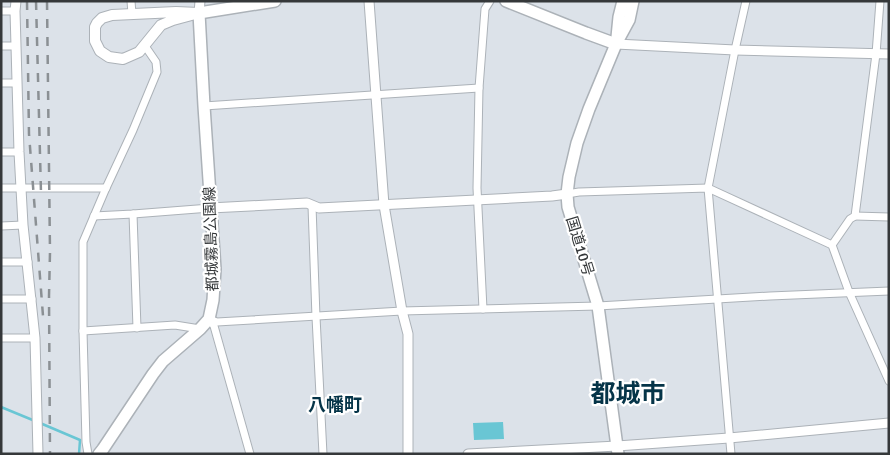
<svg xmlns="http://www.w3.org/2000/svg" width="890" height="455" viewBox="0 0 890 455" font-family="Signika,'Noto Sans JP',sans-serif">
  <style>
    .water { fill: #69c6d4 }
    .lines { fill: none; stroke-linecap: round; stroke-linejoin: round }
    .stream { stroke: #69c6d4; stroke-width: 2.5 }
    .minor-casing { stroke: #acb2b8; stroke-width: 9 }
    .tertiary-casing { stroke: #acb2b8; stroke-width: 11 }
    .secondary-casing { stroke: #acb2b8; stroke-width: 12 }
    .primary-casing { stroke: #acb2b8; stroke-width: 14 }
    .trunk-casing { stroke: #acb2b8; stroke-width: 14 }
    .minor { stroke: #fff; stroke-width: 7 }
    .tertiary { stroke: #fff; stroke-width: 9 }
    .secondary { stroke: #fff; stroke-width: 10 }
    .primary { stroke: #fff; stroke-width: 11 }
    .trunk { stroke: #fff; stroke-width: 11 }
    .rail { stroke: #8b9094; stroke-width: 2.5; stroke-dasharray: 9 9; stroke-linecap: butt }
    .labels { text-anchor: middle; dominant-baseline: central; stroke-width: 4.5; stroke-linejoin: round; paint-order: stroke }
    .street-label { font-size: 15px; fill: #35383a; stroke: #fff }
    .quarter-label { font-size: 18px; font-weight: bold; fill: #053448; stroke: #fff }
    .town-label { font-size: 25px; font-weight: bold; fill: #053448; stroke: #fff }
  </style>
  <rect width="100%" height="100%" fill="#dce2e9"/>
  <path class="water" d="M503,422L504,439L474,440L473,423Z"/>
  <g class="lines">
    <g class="stream">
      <path d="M1,407L35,421"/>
      <path d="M40,423L80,440L79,454"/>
    </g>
    <defs>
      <g id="minor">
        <path d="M131,1L132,14"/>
        <path d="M1,11H15"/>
        <path d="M1,46H16"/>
        <path d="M1,83H17"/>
        <path d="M204,106L479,88"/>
        <path d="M1,152H19"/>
        <path d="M1,188H106"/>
        <path d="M567,194L579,192L708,188L832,245L849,292L889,381"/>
        <path d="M312,206L316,317L323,454"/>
        <path d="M133,214L137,328"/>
        <path d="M94,216L133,214L210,208"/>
        <path d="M855,216L889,217"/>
        <path d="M1,226L23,225"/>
        <path d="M832,245L850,219L855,216L876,54L880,1"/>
        <path d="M1,262H28"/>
        <path d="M1,299H32"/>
        <path d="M483,309L477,188L479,88L485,9L490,1"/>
        <path d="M209,319L217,322L402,311L598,306L770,296L889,291"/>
        <path d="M209,319L214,326L250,454"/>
        <path d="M83,331L175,325L200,329"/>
        <path d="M1,338H35"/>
        <path d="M88,454L86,442L83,331V242L106,188L133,130L157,72L156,62L145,46"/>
        <path d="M731,454L708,188L735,50L746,1"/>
      </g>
      <g id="tertiary">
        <path d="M16,1L15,11L16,46L19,152L23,225L35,338L38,454"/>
        <path d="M369,1L384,205L402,311L408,334V454"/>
        <path d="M199,13L200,1"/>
        <path d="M616,44L735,50L889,54"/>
        <path d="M210,208L307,203L319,208L552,196L567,194"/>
        <path d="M468,454L617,446L729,438L889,423"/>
      </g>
      <path id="secondary" d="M176,12L199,13L173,20L161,25L139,52L123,59L109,57L100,51L95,41V27L97,23L102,18L112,15Z"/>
      <g id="primary">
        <path d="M506,1L586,33L616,44"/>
        <path d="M99,454L103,449L153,374L163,361L200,329L209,319L213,300L215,269L204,106L199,13L275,1"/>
      </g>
      <g id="trunk">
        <path d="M617,37L619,17L623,1"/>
        <path d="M618,454L598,306L568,207L567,194L569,177L577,143L589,109L616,44L629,20L633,1"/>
      </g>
    </defs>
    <use href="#minor" class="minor-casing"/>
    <use href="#tertiary" class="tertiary-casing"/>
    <use href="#secondary" class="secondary-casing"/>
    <use href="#primary" class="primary-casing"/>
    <use href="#trunk" class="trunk-casing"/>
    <use href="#minor" class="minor"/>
    <use href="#tertiary" class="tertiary"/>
    <use href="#secondary" class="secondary"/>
    <use href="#primary" class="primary"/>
    <use href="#trunk" class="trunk"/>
    <g class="rail">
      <path d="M27,1L29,134L43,316"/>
      <path d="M36,1L41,193"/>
      <path d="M47,1L50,252L49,296L50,454"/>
    </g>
  </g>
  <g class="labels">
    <g class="street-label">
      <text transform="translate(211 239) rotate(-92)">都城霧島公園線</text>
      <text transform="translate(580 246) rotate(73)">国道10号</text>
    </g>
    <g class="quarter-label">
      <text x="335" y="405">八幡町</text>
    </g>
    <g class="town-label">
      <text x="628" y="393">都城市</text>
    </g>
  </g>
  <rect width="890" height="455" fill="none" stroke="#35383a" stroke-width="5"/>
</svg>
